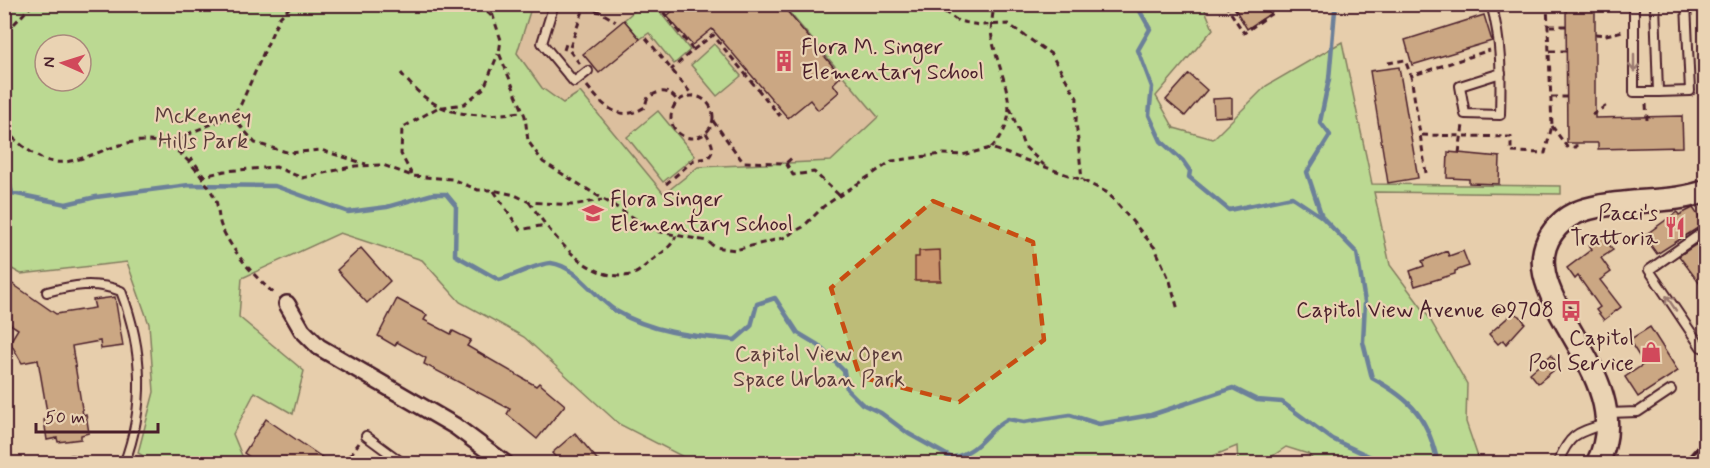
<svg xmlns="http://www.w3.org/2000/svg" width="1710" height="468" viewBox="0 0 1710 468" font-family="Mynerve,sans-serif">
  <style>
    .built { fill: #dcbf9e }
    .green { fill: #bbd992; stroke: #827c5e; stroke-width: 1.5; fill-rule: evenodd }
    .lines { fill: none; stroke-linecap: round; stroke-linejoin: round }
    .stream { stroke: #6c8099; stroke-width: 4.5 }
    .building { fill: #cba783; stroke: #4a1f2b; stroke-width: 1.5 }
    .service-casing { stroke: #4a1f2b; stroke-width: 12 }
    .minor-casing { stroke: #4a1f2b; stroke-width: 20 }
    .secondary-casing { stroke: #4a1f2b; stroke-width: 26 }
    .path { stroke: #4a1f2b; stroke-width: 3; stroke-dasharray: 6 4.5; stroke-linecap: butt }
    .service { stroke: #ead3b3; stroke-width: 8 }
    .minor { stroke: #ead3b3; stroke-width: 15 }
    .secondary { stroke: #ead3b3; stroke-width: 21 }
    .rail { stroke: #4a1f2b; stroke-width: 4.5 }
    .oneway { stroke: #9a796f }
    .marked { fill: #c84d12; fill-opacity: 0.2; stroke: #c84d12; stroke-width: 4.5; stroke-dasharray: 12 8; stroke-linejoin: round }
    .labels { text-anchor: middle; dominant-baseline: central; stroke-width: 4.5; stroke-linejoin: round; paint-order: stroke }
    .poi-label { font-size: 22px; fill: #4a1f2b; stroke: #ead3b3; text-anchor: end }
    .park-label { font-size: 22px; fill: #5b3b3a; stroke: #ead3b3 }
  </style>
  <rect width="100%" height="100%" fill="#e7ceac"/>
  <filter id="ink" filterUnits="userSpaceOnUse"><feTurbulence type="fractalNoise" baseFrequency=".0167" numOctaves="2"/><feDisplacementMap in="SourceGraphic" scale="12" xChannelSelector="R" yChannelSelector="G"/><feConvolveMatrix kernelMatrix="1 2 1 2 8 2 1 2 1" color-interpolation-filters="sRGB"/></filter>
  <g filter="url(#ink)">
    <path class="built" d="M532,5H1066L719,441L473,187Z"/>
    <g class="green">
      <path d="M4,5H532L517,53L542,88L563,103L580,92L664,194L698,167L831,161L878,117L783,5H1203L1213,29L1156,96L1174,128L1213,139L1266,86L1342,42L1372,184L1561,186V194L1374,192L1390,265L1428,316L1467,384L1466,422L1480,463H1316L1308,454L1286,447L1262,463H1238L1237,446L1208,458V464L695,463L619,424L524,337L460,302L422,260L340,233L242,278L239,317L304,371L293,414L255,392L233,434L245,463H155L138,453L154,392L149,324L127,262L21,274L5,265ZM45,45H81V81H45Z"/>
      <path d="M641,5L656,7L690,50L674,64L649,33L640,39L624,20Z"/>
      <path d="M714,44L741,76L717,96L691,65Z"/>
      <path d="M658,111L695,156L663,182L627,137Z"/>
    </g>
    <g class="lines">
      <g class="stream">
        <path d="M1136,4L1150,29L1138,50L1152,87L1149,115L1161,141L1183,161L1190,171L1189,177L1229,210L1292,197L1322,217L1357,253L1365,302L1363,342L1372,378C1412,400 1428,417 1438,464"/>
        <path d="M4,163L12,193L66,204L96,197L189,185L275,186L348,212L387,207L433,194H446L456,206L455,255L499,280C511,277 541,262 551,263C577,266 595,298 616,311C653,333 693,336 735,340L751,326L757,304L775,298L798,333L818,345L844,371L847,389L862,404L881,413L909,434L952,458C984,449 983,432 1008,419L1024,422L1070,415L1099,424L1151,415L1233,388L1257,400L1282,402L1332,439L1386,464"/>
        <path d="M1322,217L1307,172L1330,135L1320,122L1329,79L1335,10L1340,4"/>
      </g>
    </g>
    <g class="building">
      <path d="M680,4H781L841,76L833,84L839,92L818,110L810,100L788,118L712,29L692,45L667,16Z"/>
      <path d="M1232,4H1264L1270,14L1247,29Z"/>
      <path d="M1566,4H1595V118L1682,116L1683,147L1598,149V143H1567Z"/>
      <path d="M1484,15L1492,41L1412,65L1405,40Z"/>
      <path d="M624,20L640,39L599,73L583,54Z"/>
      <path d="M1399,67L1418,178L1388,183L1370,71Z"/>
      <path d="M1189,74L1207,90L1185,116L1166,100Z"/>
      <path d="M1232,98V116L1214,117L1213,99Z"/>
      <path d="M1448,152L1500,157L1499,184L1469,183V179L1447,178Z"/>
      <path d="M1693,208L1704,224L1657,254L1644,236L1677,212L1679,215Z"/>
      <path d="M1603,235L1613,250L1601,258L1611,272L1600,280L1621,307L1604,320L1596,310L1600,307L1578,276L1575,279L1567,268L1592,249L1589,245Z"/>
      <path d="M1706,238V292L1679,256Z"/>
      <path d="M361,248L390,281L367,303L337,270Z"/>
      <path d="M940,250L941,281H915V257H919V251Z"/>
      <path d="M1447,251L1449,256L1463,251L1469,266L1455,271V274L1415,286L1410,271L1424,266L1422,261Z"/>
      <path d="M4,278L56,314L95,308L93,300L115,297L123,346L101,349L100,341L72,346L83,415L86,414L89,433L81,435V439L58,442L57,438L47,440L44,420L48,418L38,360L22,363L10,342L18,329L4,320Z"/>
      <path d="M397,299L427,315L424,320L451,334L453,331L471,340L467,346L536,386L539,383L565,405L537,439L507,414L510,409L424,364L426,358L397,342L395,346L378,336Z"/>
      <path d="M1513,313L1520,316L1525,323L1506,344L1503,340L1498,344L1489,334Z"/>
      <path d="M1650,327L1678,371L1638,397L1625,377L1644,364L1629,340Z"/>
      <path d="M1551,355L1559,366L1538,383L1530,373Z"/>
      <path d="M266,419L332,464H260L244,453Z"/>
      <path d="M575,433L601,464H561L552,453Z"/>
    </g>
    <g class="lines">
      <defs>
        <g id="service">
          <path d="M554,4L542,43L574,82L588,71"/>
          <path d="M1491,4C1502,42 1501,76 1500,115L1465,114L1460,86L1501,73"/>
          <path d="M1634,4V92H1658L1655,4"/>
          <path d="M1658,92L1690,91L1686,4"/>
          <path d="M1706,230L1649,270L1701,347L1706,344"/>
          <path d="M47,292C73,285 95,281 121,291C143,348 146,406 124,464"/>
          <path d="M1608,413L1638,412L1671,390"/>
          <path d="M366,436L404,464"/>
          <path d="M4,445L6,464"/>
          <path d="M72,460L73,464"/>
          <path d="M387,464L392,456"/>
          <path d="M1560,464L1558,462C1570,434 1576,433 1605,424"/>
        </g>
        <path id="minor" d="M287,304L302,330L319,347L455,426L506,464"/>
        <path id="secondary" d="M1597,464C1646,370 1490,286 1563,221C1592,195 1668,207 1706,191"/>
      </defs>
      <use href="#service" class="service-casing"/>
      <use href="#minor" class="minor-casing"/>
      <use href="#secondary" class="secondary-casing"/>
      <g class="path">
        <path d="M480,4L493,18"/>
        <path d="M489,4L501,40L499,53L525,116L528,141L543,162L655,231L707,241L715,247L735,250L783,238L803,227L824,206L892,161L942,154L962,155L991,148L1082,180L1108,193L1155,248L1170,281L1178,310"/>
        <path d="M657,4L693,50L671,70"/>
        <path d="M925,4L935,5L958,21L979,25L1008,24L1051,54L1077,98L1076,121L1082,180"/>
        <path d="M1225,4L1244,33L1285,4"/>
        <path d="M4,26L13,25L33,4"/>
        <path d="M1550,26H1566"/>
        <path d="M1595,34L1606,35L1623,31"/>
        <path d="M646,38L693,96"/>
        <path d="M564,50L567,41"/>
        <path d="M693,50L713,35L780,116"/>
        <path d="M1550,51H1567"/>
        <path d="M1388,63L1405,60L1411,76"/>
        <path d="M580,64L569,50L584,8L598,11L616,21"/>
        <path d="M401,73C436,118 468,118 522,112"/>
        <path d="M587,86C604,107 619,123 645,107L647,99C658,89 670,89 678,102"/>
        <circle cx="692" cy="117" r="21"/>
        <path d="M1551,97H1567"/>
        <path d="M1646,104L1647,120"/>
        <path d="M1010,108L1024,146L1044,165"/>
        <path d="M1592,115L1607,105"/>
        <path d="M232,116L255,143L290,153L321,150L366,164"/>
        <path d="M713,121L743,162L786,163L794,156"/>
        <path d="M1552,126L1567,147H1576V143"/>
        <path d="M4,130C16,140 27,151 41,158C78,177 123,125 169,146C185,153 210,185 216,201C219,210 218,220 222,228C232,251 257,280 276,295"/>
        <path d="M1422,135L1511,137V152L1545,153L1552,126L1547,4"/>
        <path d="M169,146L192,132L232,116L241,104L279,18L293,4"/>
        <path d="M991,148C1026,114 1000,79 992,38C990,28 993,15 994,4"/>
        <path d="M1459,153L1463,125"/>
        <path d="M182,154L191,134"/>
        <path d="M189,162L192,159L204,176L225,171L276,167L302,178L355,166L383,165L412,176L452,179L478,190H493L515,195L529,202L572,205L602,200"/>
        <path d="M786,163L793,175L814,172L840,196"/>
        <path d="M1426,173L1411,76L1490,50"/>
        <path d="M412,175L401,154L402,128L437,108L464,104L484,88L498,54"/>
        <path d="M666,184L694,160L708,158C716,149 712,143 706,133"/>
        <path d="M494,191L520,230L545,225"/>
        <path d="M529,202C550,232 587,284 631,275C637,274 645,266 650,262C661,253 670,249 676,236"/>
        <path d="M344,464L359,443"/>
      </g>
      <use href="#service" class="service"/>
      <use href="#minor" class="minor"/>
      <use href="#secondary" class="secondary"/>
      <g class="rail">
        <path d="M1683,464L1706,439"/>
        <path d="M1697,464L1706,454"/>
      </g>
    </g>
    <defs><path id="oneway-shaft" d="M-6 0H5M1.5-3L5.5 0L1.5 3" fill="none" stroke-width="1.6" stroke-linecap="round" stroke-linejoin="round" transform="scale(1.5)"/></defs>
    <g class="oneway">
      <use href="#oneway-shaft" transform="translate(1634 63) rotate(90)"/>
      <use href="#oneway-shaft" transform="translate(1671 303) rotate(-124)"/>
    </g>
  </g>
  <path class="marked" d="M933,201L1033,242L1044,340L959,402L860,377L831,288Z"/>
  <defs>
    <symbol id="building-bare" viewBox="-9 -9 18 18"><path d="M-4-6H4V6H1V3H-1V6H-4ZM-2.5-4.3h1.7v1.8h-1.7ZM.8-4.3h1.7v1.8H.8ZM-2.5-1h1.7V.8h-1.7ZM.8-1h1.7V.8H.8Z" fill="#d1495b" stroke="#ead3b3" stroke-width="2.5" paint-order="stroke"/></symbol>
    <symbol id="school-bare" viewBox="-9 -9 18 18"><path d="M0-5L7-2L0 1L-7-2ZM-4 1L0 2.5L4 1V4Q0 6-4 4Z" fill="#d1495b" stroke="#ead3b3" stroke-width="2.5" paint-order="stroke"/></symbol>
    <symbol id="restaurant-bare" viewBox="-9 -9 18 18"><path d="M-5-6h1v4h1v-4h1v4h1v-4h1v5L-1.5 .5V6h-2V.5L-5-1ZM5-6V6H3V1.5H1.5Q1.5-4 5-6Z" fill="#d1495b" stroke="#ead3b3" stroke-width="2.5" paint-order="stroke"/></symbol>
    <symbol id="bus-bare" viewBox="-9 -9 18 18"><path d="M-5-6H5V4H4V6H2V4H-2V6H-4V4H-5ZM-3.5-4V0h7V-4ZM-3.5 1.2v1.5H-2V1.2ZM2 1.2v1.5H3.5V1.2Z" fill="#d1495b" stroke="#ead3b3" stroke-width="2.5" paint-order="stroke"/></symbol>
    <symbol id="shop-bare" viewBox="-9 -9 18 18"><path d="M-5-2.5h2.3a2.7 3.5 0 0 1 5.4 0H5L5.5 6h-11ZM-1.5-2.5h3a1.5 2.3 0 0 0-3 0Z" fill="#d1495b" stroke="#ead3b3" stroke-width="2.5" paint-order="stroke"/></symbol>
  </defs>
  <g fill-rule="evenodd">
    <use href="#building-bare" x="769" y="46" width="30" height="30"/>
    <use href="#school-bare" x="578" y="198" width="30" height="30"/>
    <use href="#restaurant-bare" x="1660" y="212" width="30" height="30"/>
    <use href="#bus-bare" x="1556" y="296" width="30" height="30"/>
    <use href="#shop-bare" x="1636" y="337" width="30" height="30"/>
  </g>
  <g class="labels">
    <g class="poi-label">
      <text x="801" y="48" text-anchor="start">Flora M. Singer<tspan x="801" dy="25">Elementary School</tspan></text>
      <text x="610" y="200" text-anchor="start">Flora Singer<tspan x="610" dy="25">Elementary School</tspan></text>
      <text x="1658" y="214">Pacci's<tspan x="1658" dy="25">Trattoria</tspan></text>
      <text x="1554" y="311">Capitol View Avenue @9708</text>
      <text x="1634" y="339">Capitol<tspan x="1634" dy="25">Pool Service</tspan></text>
    </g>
    <g class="park-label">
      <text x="203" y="117">McKenney<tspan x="203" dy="25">Hills Park</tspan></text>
      <text x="819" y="355">Capitol View Open<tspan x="819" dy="25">Space Urban Park</tspan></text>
    </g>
  </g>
  <rect width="1710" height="468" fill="none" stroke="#ead3b3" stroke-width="24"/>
  <rect x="12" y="12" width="1686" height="444" fill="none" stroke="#4a1f2b" stroke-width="2" filter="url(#ink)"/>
  <g transform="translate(63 63) rotate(273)"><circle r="28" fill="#ead3b3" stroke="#aa8b7d" stroke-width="1.5"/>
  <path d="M0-4.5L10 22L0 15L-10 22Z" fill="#d1495b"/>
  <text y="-9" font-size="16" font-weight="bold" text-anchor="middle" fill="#4a1f2b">N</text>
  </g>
  <path d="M36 423v9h122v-9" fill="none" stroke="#4a1f2b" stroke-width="3"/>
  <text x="45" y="423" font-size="18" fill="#4a1f2b" stroke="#ead3b3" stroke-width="4.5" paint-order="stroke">50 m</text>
</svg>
